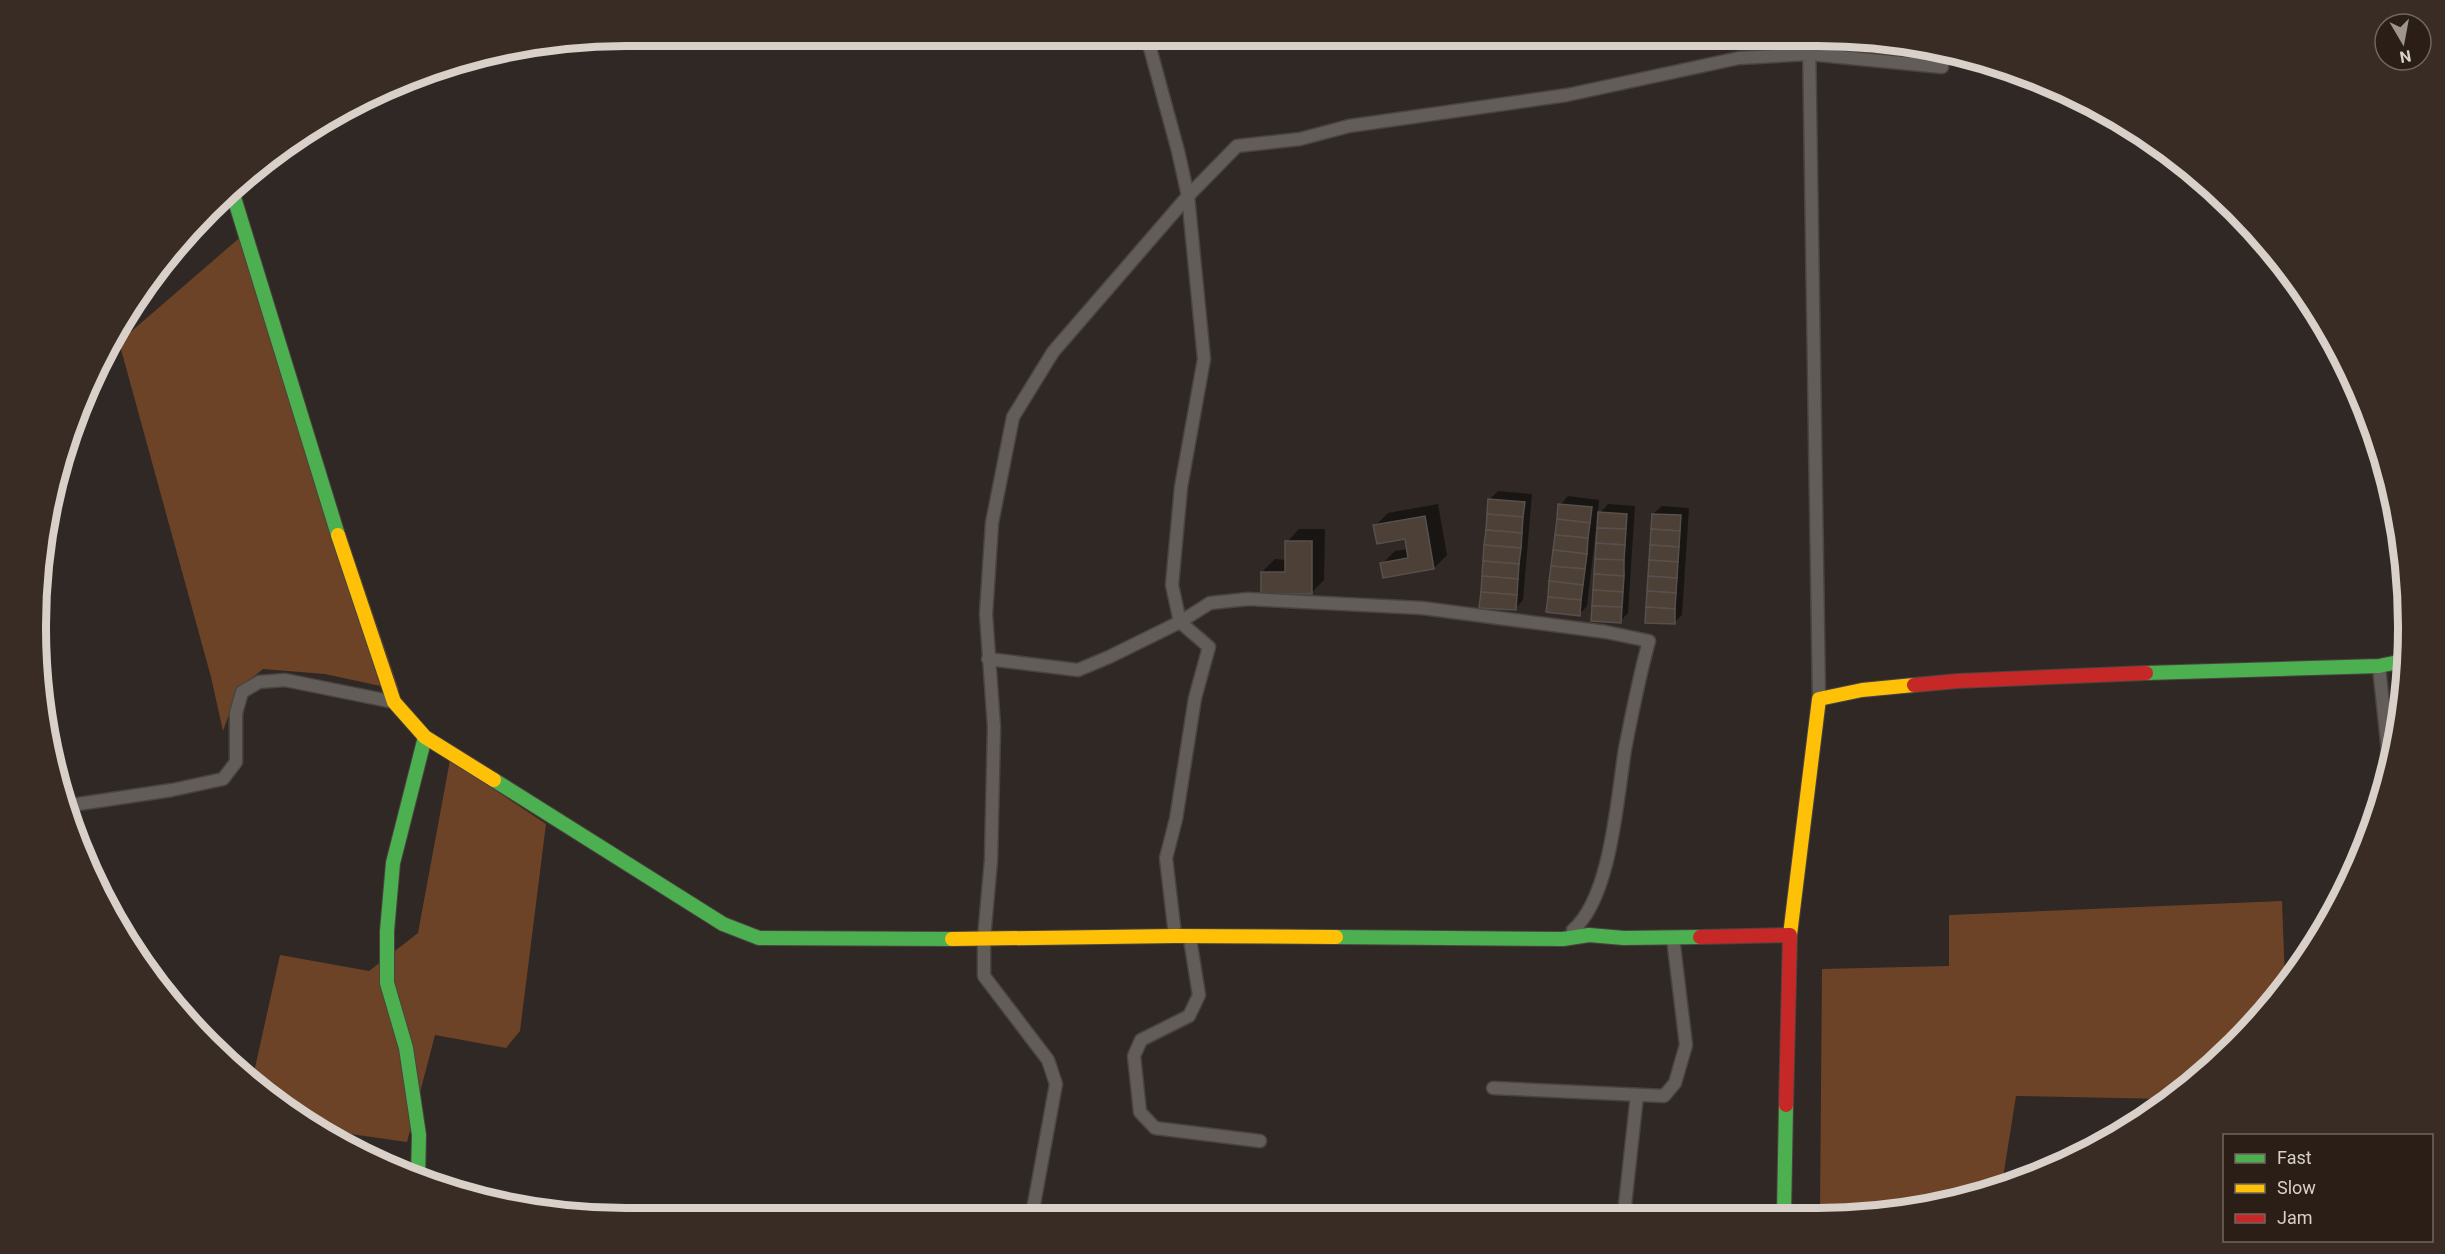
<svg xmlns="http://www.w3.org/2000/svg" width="2445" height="1254" viewBox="0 0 2445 1254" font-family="Roboto,sans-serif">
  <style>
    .green { fill: #6d4327 }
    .shadow { fill: #0007 }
    .building { fill: #4c4037; stroke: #57504c; stroke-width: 1.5 }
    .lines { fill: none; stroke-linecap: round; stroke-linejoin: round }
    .lane-casing { stroke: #4a443f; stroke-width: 15 }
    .fast-casing { stroke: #4a443f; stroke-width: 16 }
    .slow-casing { stroke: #4a443f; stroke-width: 16 }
    .jam-casing { stroke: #4a443f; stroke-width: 16 }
    .lane { stroke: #625d59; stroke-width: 12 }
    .fast { stroke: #4caf50; stroke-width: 14 }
    .slow { stroke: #ffc107; stroke-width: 14 }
    .jam { stroke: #c62828; stroke-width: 14 }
    .rim { fill: none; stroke: #d9d0ca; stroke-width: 8 }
  </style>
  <rect width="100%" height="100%" fill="#302824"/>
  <g class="green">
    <path d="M244,234L399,690L325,674L263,669L238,689L223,731L211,677L119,342Z"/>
    <path d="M450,760L546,824L520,1031L506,1048L435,1035L407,1142L322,1130L267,1096L236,1068V1065L255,1068L280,955L369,971L418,933Z"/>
    <path d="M2282,901L2285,982L2262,1017L2168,1099L2016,1096L2002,1184L1895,1213H1820L1822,969L1949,966V915Z"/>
  </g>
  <g class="shadow">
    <path d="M1498,491L1532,494L1523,600L1515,609L1490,499Z"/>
    <path d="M1568,496L1599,500L1598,515L1608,504L1635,506L1628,613L1620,621L1599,530L1596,529L1587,606L1579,615L1560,505Z"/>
    <path d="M1438,504L1447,555L1434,568L1382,564L1395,551L1408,549L1406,537L1375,526L1388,513Z"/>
    <path d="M1662,506L1689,508L1682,615L1674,623L1653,514Z"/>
    <path d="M1299,529H1325L1324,580L1311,593L1262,572L1275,559L1286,560L1287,542Z"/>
  </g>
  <g class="building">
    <path d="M1488,499L1525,502L1523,517L1487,514Z"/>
    <path d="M1558,504L1592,507L1590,523L1557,519Z"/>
    <path d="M1598,512L1627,514L1626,529L1597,528Z"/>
    <path d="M1487,514L1523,517L1522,533L1486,530Z"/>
    <path d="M1652,514L1681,515L1680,531L1651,529Z"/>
    <path d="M1425,516L1434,569L1383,578L1380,563L1408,558L1405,539L1377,544L1373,525Z"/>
    <path d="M1557,519L1590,523L1588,538L1555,535Z"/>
    <path d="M1597,528L1626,529L1625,545L1596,543Z"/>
    <path d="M1651,529L1680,531L1679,547L1650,545Z"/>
    <path d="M1486,530L1522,533L1521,548L1484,545Z"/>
    <path d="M1555,535L1588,538L1587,554L1553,550Z"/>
    <path d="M1285,541H1312V594H1261V572H1285Z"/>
    <path d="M1596,543L1625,545L1624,560L1595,559Z"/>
    <path d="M1484,545L1521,548L1519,564L1483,561Z"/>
    <path d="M1650,545L1679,547L1678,562L1649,560Z"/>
    <path d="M1553,550L1587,554L1585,569L1551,566Z"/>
    <path d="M1595,559L1624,560V576L1594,574Z"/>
    <path d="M1649,560L1678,562L1677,578L1648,576Z"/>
    <path d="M1483,561L1519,564L1518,579L1482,576Z"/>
    <path d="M1551,566L1585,569L1583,585L1549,581Z"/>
    <path d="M1594,574L1624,576L1623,592L1593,590Z"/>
    <path d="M1482,576L1518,579L1517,595L1481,592Z"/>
    <path d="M1648,576L1677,578L1676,593L1647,591Z"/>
    <path d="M1549,581L1583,585L1581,600L1548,597Z"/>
    <path d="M1593,590L1623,592L1622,607L1592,606Z"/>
    <path d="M1647,591L1676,593L1675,609L1646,607Z"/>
    <path d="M1481,592L1517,595L1516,610L1479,608Z"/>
    <path d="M1548,597L1581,600L1580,616L1546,612Z"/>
    <path d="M1592,606L1622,607L1621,623L1591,621Z"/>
    <path d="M1646,607L1675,609V624L1645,623Z"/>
  </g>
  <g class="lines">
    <defs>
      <g id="lane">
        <path d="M1147,37L1178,151L1188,196L1204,359L1181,487L1172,585L1180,622L1209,647L1195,698L1176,819L1166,858L1175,935"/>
        <path d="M1809,37L1819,699"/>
        <path d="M988,659L1078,670L1109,657L1180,622L1210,603L1248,599L1422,608L1606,632L1649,641C1639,677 1632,713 1625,749C1617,799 1611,897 1573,930"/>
        <path d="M2379,667L2390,770"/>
        <path d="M65,806L172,790L223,779L236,762V713L242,692L259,682L285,680L389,701"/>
        <path d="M1190,939L1199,995L1189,1016L1141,1040L1134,1056L1140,1112L1155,1128L1260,1141"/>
        <path d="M1493,1088L1664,1096L1675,1083L1686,1045L1673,938"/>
        <path d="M1624,1214L1637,1095"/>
        <path d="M1032,1215L1056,1084L1048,1060L984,976V938L991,860L994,727L986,614L992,523L1013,417L1053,352L1188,196L1237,146L1300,139L1349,126L1567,95L1739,58L1809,54L1942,67"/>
      </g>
      <g id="fast">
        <path d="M232,191L338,535"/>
        <path d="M2146,673L2379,666L2408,660"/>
        <path d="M494,780L723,924L759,938L952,939"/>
        <path d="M1336,937L1563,939L1589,935L1624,938L1700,937"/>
        <path d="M418,1177L419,1135L406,1048L387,983V931L393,863L425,737"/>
        <path d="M1784,1213L1786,1105"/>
      </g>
      <g id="slow">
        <path d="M338,535L394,702L425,737L494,780"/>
        <path d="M1790,935L1819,699L1862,690L1914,685"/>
        <path d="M952,939L1175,936L1336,937"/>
      </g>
      <g id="jam">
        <path d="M1914,685L1958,681L2146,673"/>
        <path d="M1700,937L1790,935L1786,1105"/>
      </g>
    </defs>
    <use href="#lane" class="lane-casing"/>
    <use href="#fast" class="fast-casing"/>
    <use href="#slow" class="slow-casing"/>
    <use href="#jam" class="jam-casing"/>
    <use href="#lane" class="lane"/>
    <use href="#fast" class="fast"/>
    <use href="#slow" class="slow"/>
    <use href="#jam" class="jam"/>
  </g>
  <path d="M0 0H2445V1254H0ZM626 46H1818A580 580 0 0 1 2398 626V628A580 580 0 0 1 1818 1208H626A580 580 0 0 1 46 628V626A580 580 0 0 1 626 46Z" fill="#392c24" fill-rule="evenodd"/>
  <path class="rim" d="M626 46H1818A580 580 0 0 1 2398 626V628A580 580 0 0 1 1818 1208H626A580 580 0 0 1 46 628V626A580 580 0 0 1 626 46Z"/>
  <rect x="2223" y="1134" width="210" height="108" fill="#2b1e16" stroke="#71655e" stroke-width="1.5"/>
  <rect x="2235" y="1154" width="30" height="9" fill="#4caf50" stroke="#71655e" stroke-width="1.5"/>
  <text x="2277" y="1164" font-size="18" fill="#d9d0ca">Fast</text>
  <rect x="2235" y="1184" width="30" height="9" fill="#ffc107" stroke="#71655e" stroke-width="1.5"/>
  <text x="2277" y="1194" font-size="18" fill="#d9d0ca">Slow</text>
  <rect x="2235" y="1214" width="30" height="9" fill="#c62828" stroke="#71655e" stroke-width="1.5"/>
  <text x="2277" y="1224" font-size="18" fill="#d9d0ca">Jam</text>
  <g transform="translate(2403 42) rotate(170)"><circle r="28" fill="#2b1e16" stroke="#71655e" stroke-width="1.5"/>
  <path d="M0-4.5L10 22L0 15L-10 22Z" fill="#9e9590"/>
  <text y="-9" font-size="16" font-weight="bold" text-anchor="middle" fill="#d9d0ca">N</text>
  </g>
</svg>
